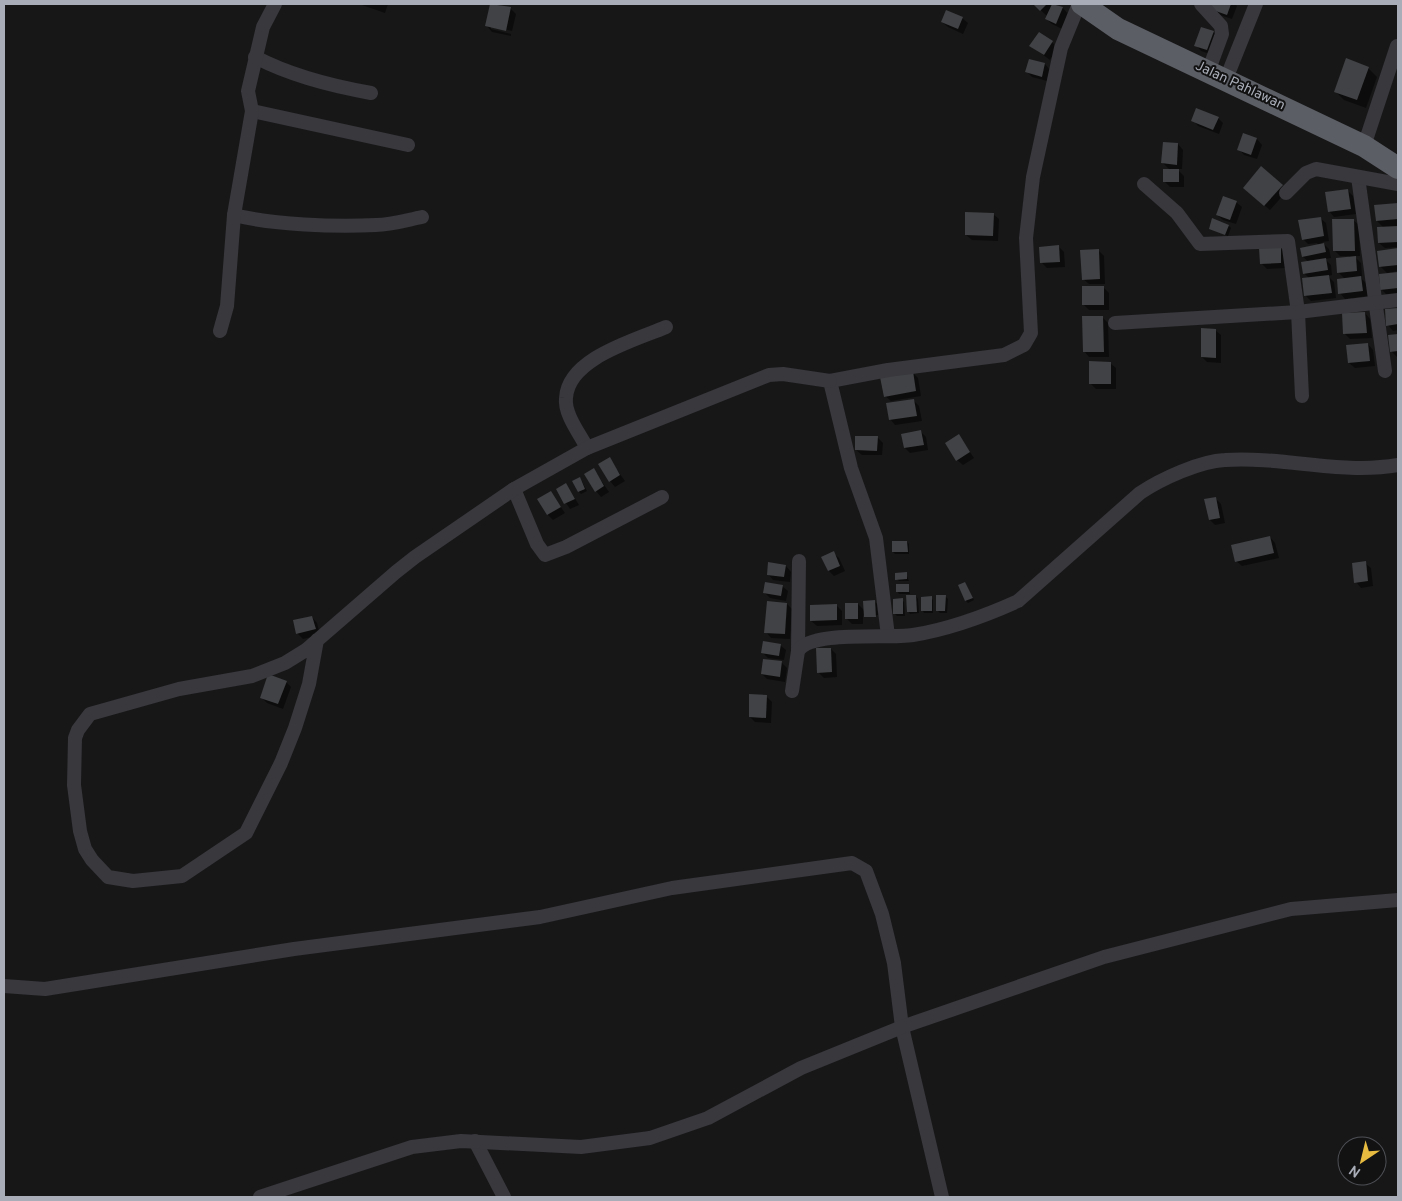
<svg xmlns="http://www.w3.org/2000/svg" width="1402" height="1201" viewBox="0 0 1402 1201" font-family="Overpass,sans-serif">
  <style>
    .shadow { fill: #0007 }
    .building { fill: #414245 }
    .lines { fill: none; stroke-linecap: round; stroke-linejoin: round }
    .minor { stroke: #38383d; stroke-width: 14 }
    .trunk { stroke: #5c5e65; stroke-width: 22 }
    .labels { text-anchor: middle; dominant-baseline: central; stroke-width: 4; stroke-linejoin: round; paint-order: stroke }
    .street-label { font-size: 14px; fill: #a9adb7; stroke: #121213 }
  </style>
  <rect width="100%" height="100%" fill="#171718"/>
  <g class="shadow">
    <path d="M359,4H388L385,13Z"/>
    <path d="M492,4L510,8L516,14L512,31L491,26V29L511,34V36L492,32L487,26Z"/>
    <path d="M1034,4H1057L1056,5L1063,8L1068,14L1062,29L1052,24L1046,19L1047,16Z"/>
    <path d="M1209,4H1235L1237,6L1232,19L1214,13Z"/>
    <path d="M962,18L968,23L963,34L948,27L942,22Z"/>
    <path d="M1213,32L1219,38L1213,55L1201,51L1196,45Z"/>
    <path d="M1052,42L1057,48L1050,60L1031,46Z"/>
    <path d="M1030,60L1045,64L1050,70L1047,81L1032,77L1027,72Z"/>
    <path d="M1368,68L1377,77L1366,108L1344,100L1335,91Z"/>
    <path d="M1218,118L1223,123L1219,134L1198,126L1193,120Z"/>
    <path d="M1244,135L1257,139L1262,145L1257,159L1244,155L1239,149Z"/>
    <path d="M1178,144L1183,150L1182,169H1177L1184,176V187H1170L1165,182L1170,170L1163,163Z"/>
    <path d="M1282,186L1287,191L1270,210L1250,193Z"/>
    <path d="M1348,191L1353,196L1356,214L1334,217L1329,211Z"/>
    <path d="M1236,202L1242,207L1236,224L1223,220L1217,215Z"/>
    <path d="M1398,204V247L1385,248L1379,243L1384,228L1377,221L1376,206Z"/>
    <path d="M993,214L999,219L998,241L972,240L966,235Z"/>
    <path d="M1320,218L1326,223L1329,241L1322,242L1329,249L1331,258L1325,259L1331,265L1332,275L1328,276L1334,282L1336,298L1311,301L1306,296L1310,279L1304,273L1309,262L1303,257L1301,249L1318,245L1317,243L1308,244L1303,239Z"/>
    <path d="M1353,220L1359,225L1360,256H1354L1361,263L1362,276H1359L1366,283L1368,296L1345,299L1340,293L1345,279L1338,272L1349,256H1340L1335,251Z"/>
    <path d="M1229,226L1231,228L1228,236L1210,228Z"/>
    <path d="M1059,247L1064,252L1065,267L1047,268L1041,262Z"/>
    <path d="M1280,248L1286,254V268L1267,269L1261,263Z"/>
    <path d="M1398,249V271L1387,273L1381,267L1378,252Z"/>
    <path d="M1098,250L1104,256L1105,284H1089L1083,279Z"/>
    <path d="M1398,274V294L1387,295L1381,289L1380,275Z"/>
    <path d="M1103,287L1109,293V310H1089L1084,305Z"/>
    <path d="M1398,309V330L1393,331L1388,325L1386,310Z"/>
    <path d="M1365,313L1370,319L1372,338L1350,339L1345,334Z"/>
    <path d="M1103,318L1108,323L1109,357H1089L1084,351Z"/>
    <path d="M1215,330L1221,335V363L1207,362L1202,357Z"/>
    <path d="M1398,335V356L1397,357L1391,351L1390,336Z"/>
    <path d="M1368,344L1373,350L1375,366L1355,368L1349,363Z"/>
    <path d="M1110,363L1116,368V389H1096L1090,383Z"/>
    <path d="M912,372L918,378L921,396L891,401L885,396Z"/>
    <path d="M914,401L919,406L922,421L895,425L890,419Z"/>
    <path d="M921,432L926,437L928,450L910,453L905,448Z"/>
    <path d="M959,436L974,458L963,465L957,460Z"/>
    <path d="M877,437L883,443L882,455H862L856,450Z"/>
    <path d="M609,459L625,481L615,487L610,481Z"/>
    <path d="M594,470L609,492L601,497L596,491Z"/>
    <path d="M580,478L587,491L581,494L579,492Z"/>
    <path d="M566,484L579,505L570,509L557,489Z"/>
    <path d="M550,492L565,513L553,520L548,515Z"/>
    <path d="M1215,498L1221,504L1225,523L1215,525L1210,520Z"/>
    <path d="M1270,537L1275,543L1279,558L1242,566L1236,561Z"/>
    <path d="M907,542L909,544V554H895L893,552Z"/>
    <path d="M833,553L839,558L845,571L834,576L829,571Z"/>
    <path d="M1365,563L1371,568L1373,586L1361,588L1356,582Z"/>
    <path d="M770,564L786,566L791,572L790,582L773,580L768,574Z"/>
    <path d="M906,574L909,581H899L897,579Z"/>
    <path d="M965,583L974,600L968,603L966,601Z"/>
    <path d="M908,585L910,594H899L897,591Z"/>
    <path d="M782,586L788,591L786,601L770,598L765,593Z"/>
    <path d="M916,596L918,599L919,613L910,614L908,611Z"/>
    <path d="M945,596L948,599L947,613H940L937,610Z"/>
    <path d="M931,598L933,600V613H924L922,610Z"/>
    <path d="M902,600L904,602L905,616H897L895,614Z"/>
    <path d="M875,602L877,604L878,615L865,617L863,615V624H852L846,618L858,604L865,611Z"/>
    <path d="M787,604L792,609L790,639L771,638L766,632Z"/>
    <path d="M836,605L842,611V625L817,626L811,621Z"/>
    <path d="M312,617L317,623L320,635L303,639L297,633Z"/>
    <path d="M780,645L786,650L784,660L768,658L762,652Z"/>
    <path d="M831,649L836,654L837,677L824,678L818,672Z"/>
    <path d="M764,660L782,663L787,668L785,682L767,679L762,674Z"/>
    <path d="M286,682L291,687L283,709L267,703L261,697Z"/>
    <path d="M766,696L772,702L771,723L755,722L750,717Z"/>
  </g>
  <g class="building">
    <path d="M490,4L511,7L506,31L485,26Z"/>
    <path d="M1033,4H1047L1040,11Z"/>
    <path d="M1052,4L1063,7L1056,24L1045,19Z"/>
    <path d="M1208,4H1231L1227,15L1207,8Z"/>
    <path d="M946,10L963,17L958,29L941,22Z"/>
    <path d="M1201,27L1214,31L1207,50L1194,46Z"/>
    <path d="M1039,32L1053,41L1044,55L1029,46Z"/>
    <path d="M1346,58L1369,67L1357,100L1334,92Z"/>
    <path d="M1029,59L1045,63L1042,77L1025,72Z"/>
    <path d="M1196,108L1219,117L1213,130L1191,121Z"/>
    <path d="M1243,133L1257,138L1251,155L1237,150Z"/>
    <path d="M1163,142L1178,143L1177,165L1161,163Z"/>
    <path d="M1261,166L1283,185L1264,206L1243,188Z"/>
    <rect x="1163" y="169" width="16" height="13"/>
    <path d="M1348,189L1351,209L1328,212L1325,192Z"/>
    <path d="M1223,196L1237,201L1230,220L1216,215Z"/>
    <path d="M1398,203V219L1376,221L1374,205Z"/>
    <path d="M965,212L994,213L993,236L965,235Z"/>
    <path d="M1321,217L1324,236L1302,240L1298,220Z"/>
    <path d="M1212,218L1229,225L1225,235L1209,229Z"/>
    <path d="M1332,219H1354L1355,251H1333Z"/>
    <path d="M1398,226V242L1378,243L1377,227Z"/>
    <path d="M1324,243L1326,252L1302,257L1300,248Z"/>
    <path d="M1059,245L1060,262L1040,263L1039,247Z"/>
    <path d="M1281,247V263L1260,264L1259,248Z"/>
    <path d="M1398,248V265L1379,267L1377,251Z"/>
    <path d="M1099,249L1100,279L1082,280L1080,250Z"/>
    <path d="M1356,256L1357,271L1337,273L1336,258Z"/>
    <path d="M1326,258L1328,270L1303,274L1301,262Z"/>
    <path d="M1398,272V288L1380,290L1379,274Z"/>
    <path d="M1329,275L1332,293L1304,296L1302,278Z"/>
    <path d="M1361,276L1363,291L1338,294L1337,279Z"/>
    <rect x="1082" y="286" width="22" height="19"/>
    <path d="M1398,308V324L1386,326L1385,309Z"/>
    <path d="M1365,312L1367,333L1343,334L1342,313Z"/>
    <path d="M1082,316H1103L1104,352H1083Z"/>
    <path d="M1201,328L1216,329V358L1201,357Z"/>
    <path d="M1398,334V351L1390,352L1388,335Z"/>
    <path d="M1368,343L1370,361L1348,363L1346,345Z"/>
    <path d="M1089,361L1111,362V384H1089Z"/>
    <path d="M913,371L916,391L884,397L880,377Z"/>
    <path d="M914,399L917,416L889,420L886,403Z"/>
    <path d="M921,430L924,445L904,448L901,434Z"/>
    <path d="M959,434L970,452L956,461L945,443Z"/>
    <path d="M855,436H878L877,451L855,450Z"/>
    <path d="M610,457L620,475L609,482L598,464Z"/>
    <path d="M594,468L604,486L595,492L584,474Z"/>
    <path d="M580,477L585,489L578,492L572,481Z"/>
    <path d="M566,483L575,499L564,504L556,489Z"/>
    <path d="M551,491L561,507L547,515L537,499Z"/>
    <path d="M1216,497L1220,518L1209,520L1204,499Z"/>
    <path d="M1270,536L1274,553L1235,562L1231,545Z"/>
    <path d="M892,541H907L908,552H892Z"/>
    <path d="M834,551L840,566L828,571L821,557Z"/>
    <path d="M1366,561L1368,581L1354,583L1352,563Z"/>
    <path d="M768,562L786,565L784,577L767,575Z"/>
    <path d="M907,572V579L895,580V573Z"/>
    <path d="M765,582L783,585L781,596L763,593Z"/>
    <path d="M965,582L973,598L965,601L958,585Z"/>
    <rect x="896" y="584" width="13" height="8"/>
    <path d="M906,595H916L917,612H907Z"/>
    <path d="M936,595H946L945,611H936Z"/>
    <path d="M932,596V611H921V597Z"/>
    <path d="M903,598V614H893V599Z"/>
    <path d="M875,600L876,617H864L863,601Z"/>
    <path d="M767,601L787,603L785,634L764,633Z"/>
    <rect x="845" y="603" width="13" height="16"/>
    <path d="M837,604V620L810,621V605Z"/>
    <path d="M312,616L316,629L296,634L293,620Z"/>
    <path d="M763,641L781,644L779,656L761,653Z"/>
    <path d="M816,648H831L832,672L817,673Z"/>
    <path d="M763,659L782,661L780,677L761,674Z"/>
    <path d="M268,674L287,681L278,704L260,698Z"/>
    <path d="M749,694L767,695L766,718L749,717Z"/>
  </g>
  <g class="lines">
    <g class="minor">
      <path d="M1201,4L1221,26L1222,34L1208,72"/>
      <path d="M255,57C291,76 331,86 371,93"/>
      <path d="M1226,79L1256,4"/>
      <path d="M252,111L408,145"/>
      <path d="M1364,146L1397,46"/>
      <path d="M1358,177L1385,371"/>
      <path d="M1144,184L1177,213L1200,244L1288,241L1298,312L1302,396"/>
      <path d="M1286,193L1306,173L1316,169L1398,184"/>
      <path d="M234,215C274,225 335,227 376,225C391,225 407,220 422,217"/>
      <path d="M1115,323L1298,312L1398,300"/>
      <path d="M220,331L227,306L234,215L252,111L248,91L263,27L275,4"/>
      <path d="M587,448C580,434 564,414 566,398C568,358 636,340 666,327"/>
      <path d="M514,489L537,544L545,555L566,547L662,497"/>
      <path d="M888,636L876,538L851,468L830,381L888,370L1004,355L1024,345L1031,333L1026,238L1033,177L1061,48L1079,4"/>
      <path d="M317,640L309,684L295,728L281,763L246,833L182,876L133,881L108,877L92,860L85,849L80,831L74,785L75,738L78,730L90,714L179,689L252,676L285,663L306,650L396,572L415,557L514,489L587,448L769,375L783,374L830,381"/>
      <path d="M798,651L799,561"/>
      <path d="M792,691L798,651C811,630 888,639 913,635C949,629 985,616 1018,601L1140,493C1161,479 1200,461 1225,460C1283,456 1341,475 1398,465"/>
      <path d="M4,986L45,989L294,949L540,917L672,888L852,863L866,871L882,914L894,963L902,1027L942,1197"/>
      <path d="M475,1141L504,1197"/>
      <path d="M260,1197L412,1147L461,1141L581,1147L650,1138L708,1118L801,1068L902,1027L1104,957L1291,909L1398,900"/>
    </g>
    <path class="trunk" d="M1082,4L1118,29L1364,146L1398,168"/>
  </g>
  <g class="labels">
    <g class="street-label">
      <text transform="translate(1240 86) rotate(25)">Jalan Pahlawan</text>
    </g>
  </g>
  <rect width="1402" height="1201" fill="none" stroke="#a9adb7" stroke-width="10"/>
  <g transform="translate(1362 1161) rotate(215)"><circle r="24" fill="#121213" stroke="#4e5055"/>
  <path d="M0-4L9 19L0 12L-9 19Z" fill="#e7bb40"/>
  <text y="-8" font-size="14" font-weight="bold" text-anchor="middle" fill="#a9adb7">N</text>
  </g>
</svg>
